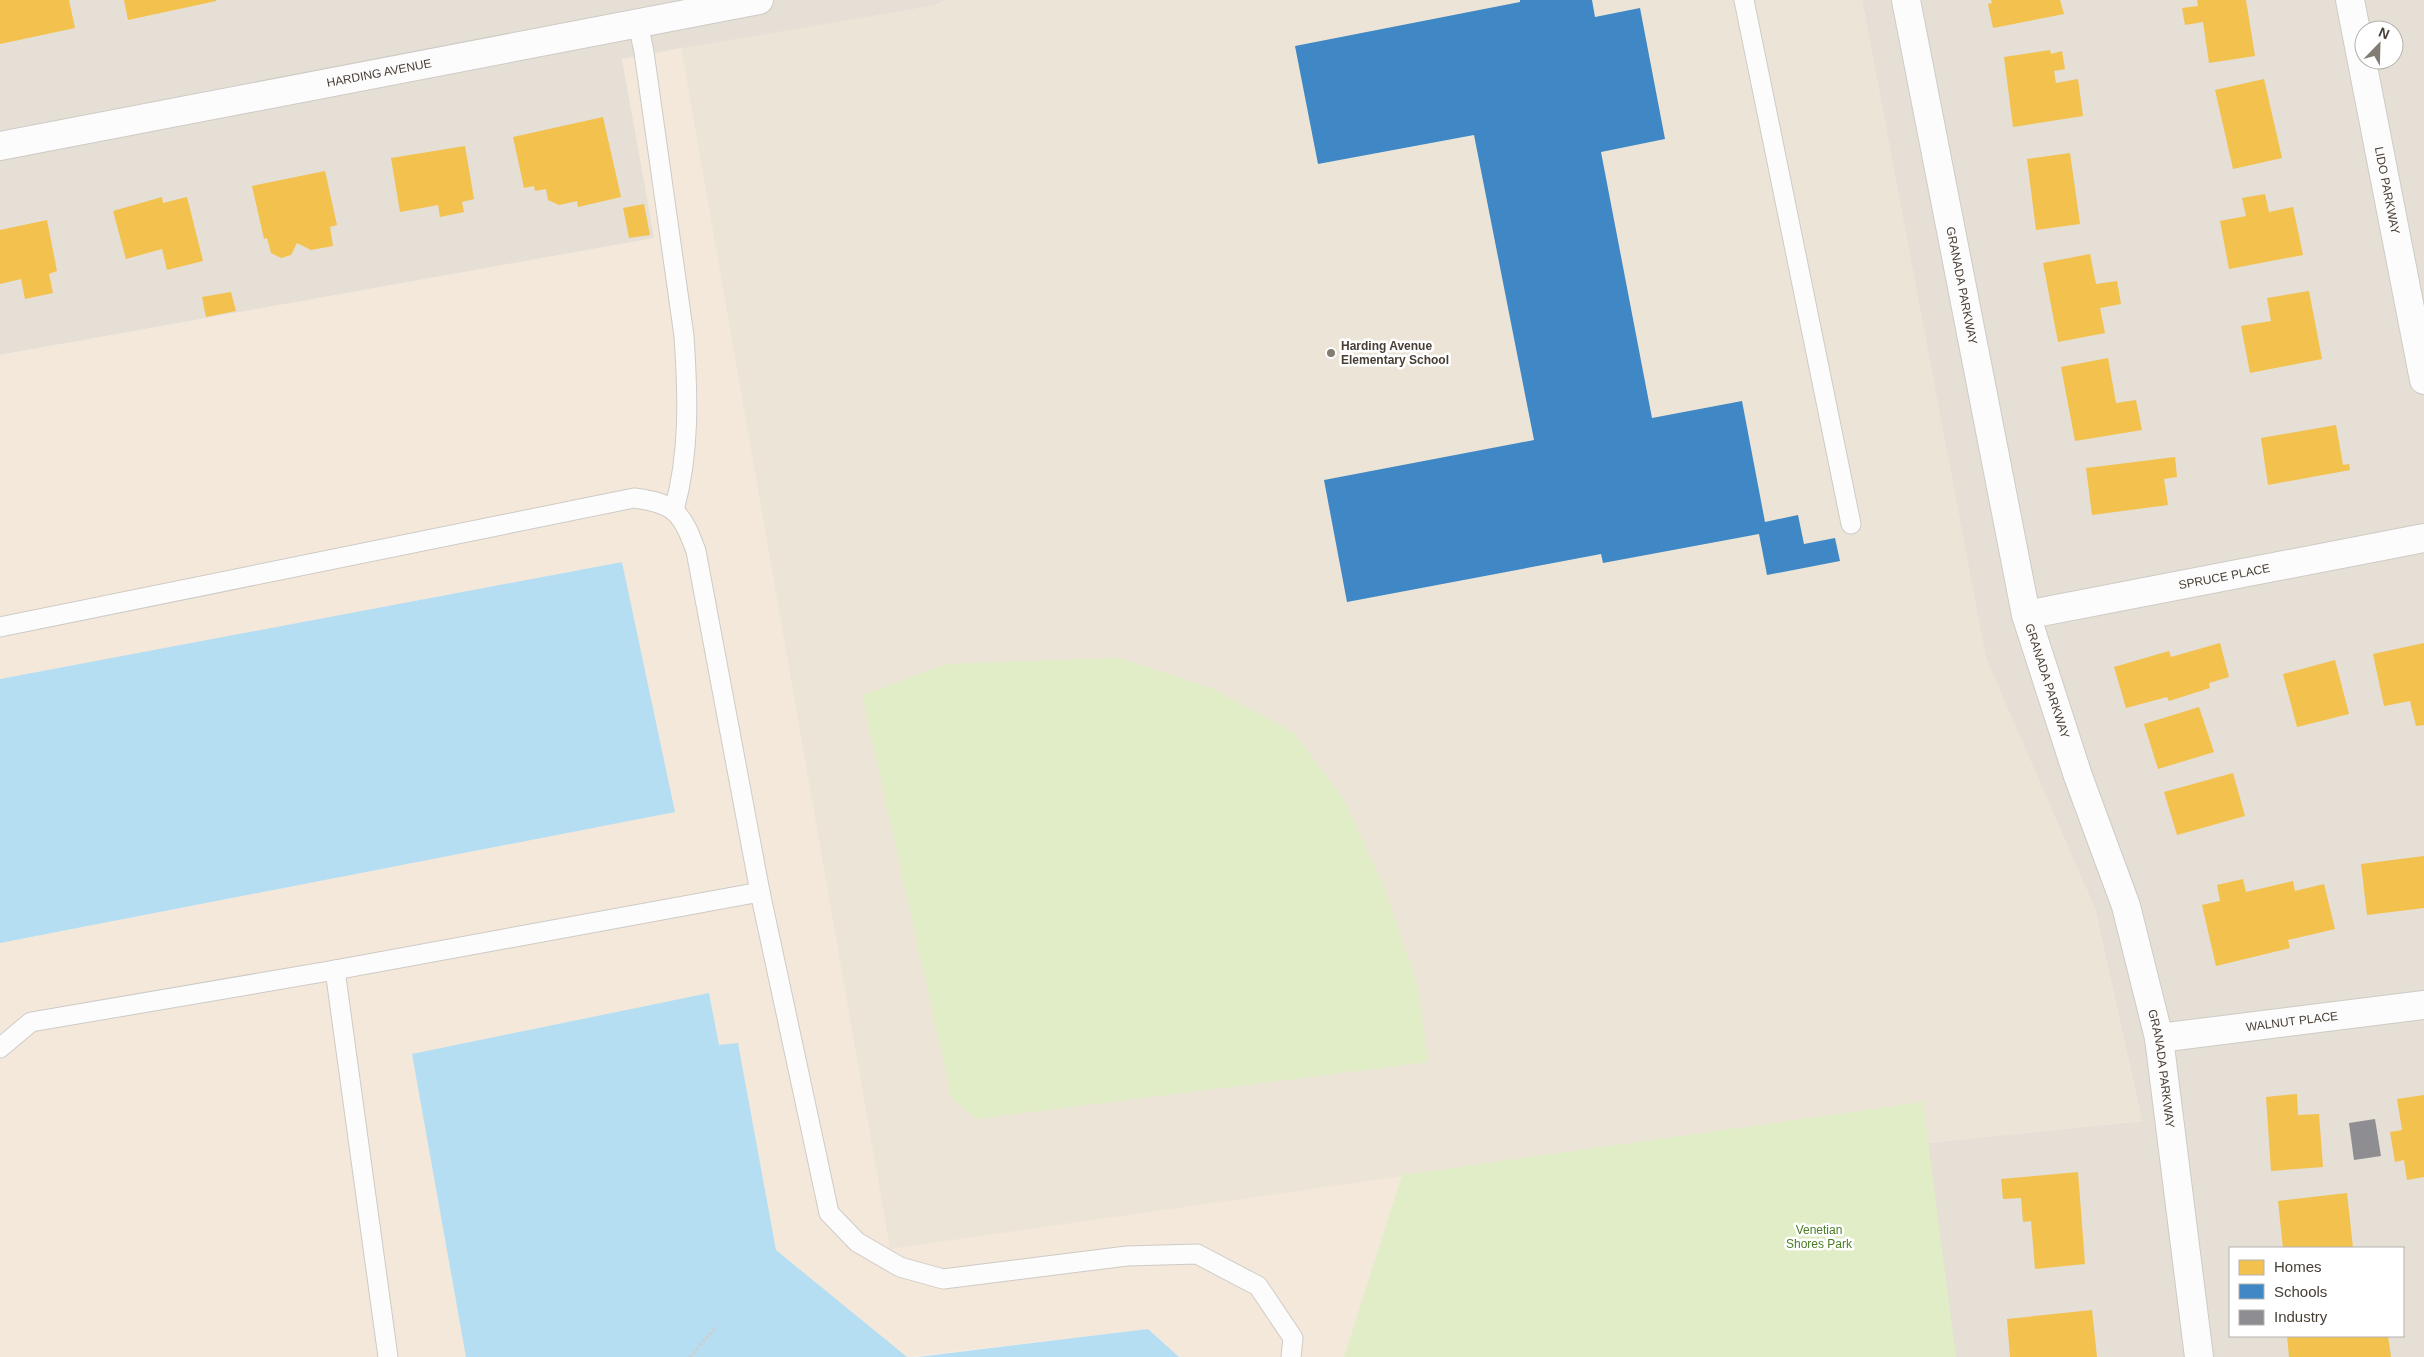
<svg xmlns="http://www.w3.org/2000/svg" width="2424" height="1357" viewBox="0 0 2424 1357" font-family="Helvetica,sans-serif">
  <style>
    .residential { fill: #e5dfd5; fill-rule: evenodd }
    .commercial { fill: #f4e8da }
    .education { fill: #ece5d7 }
    .green { fill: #e0edc6 }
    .water { fill: #b5def2 }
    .homes { fill: #f2c14e }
    .schools { fill: #3f88c5 }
    .industry { fill: #8d8d92 }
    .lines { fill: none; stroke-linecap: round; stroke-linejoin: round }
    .lane-casing { stroke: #cecbc6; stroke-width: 21 }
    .street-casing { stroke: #cecbc6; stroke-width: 30 }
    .path { stroke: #d1cec9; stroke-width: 3; stroke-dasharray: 2.5 2.5; stroke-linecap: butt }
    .lane { stroke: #fdfcfc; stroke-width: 19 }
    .street { stroke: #fdfcfc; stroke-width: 28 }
    .poi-dot { fill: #827c73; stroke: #fff; stroke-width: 2 }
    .labels { text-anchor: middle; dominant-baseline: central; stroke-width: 5; stroke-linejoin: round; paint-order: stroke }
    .street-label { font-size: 12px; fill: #473e34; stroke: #fff }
    .poi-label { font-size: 12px; font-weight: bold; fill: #473e34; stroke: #fff; text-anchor: start }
    .park-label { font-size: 12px; fill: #4a7d23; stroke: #fff }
  </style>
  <rect width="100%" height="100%" fill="#f0eee8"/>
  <g class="residential">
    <path d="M0,0H946L933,6L622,59L655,238L0,355Z"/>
    <path d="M1862,0H2424V1357H1955L1927,1143L2142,1121L2095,909L1985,658ZM2364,30H2394V60H2364ZM2230,1248H2403V1336H2230Z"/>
  </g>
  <path class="commercial" d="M681,48L890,1249L1402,1175L1344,1357H1179L1148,1329L907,1357L776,1250L738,1044L719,1045L709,993L412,1054L466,1357H0V943L674,812L622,562L0,679V355L654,238L622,59Z"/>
  <path class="education" d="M946,0H1862L1986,658L2095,909L2142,1121L1927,1143L1923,1102L890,1249L681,48L933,6Z"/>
  <g class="green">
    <path d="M1119,658L1213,689L1294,733L1344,800L1384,887L1418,987L1428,1062L977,1119L952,1099L862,695L948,664Z"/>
    <path d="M1923,1102L1956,1357H1344L1402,1175Z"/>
  </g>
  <g class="water">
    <path d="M622,562L675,812L0,943V679Z"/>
    <path d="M709,993L719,1045L738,1043L776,1250L907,1357H466L412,1054Z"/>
    <path d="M1148,1329L1179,1357H918Z"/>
  </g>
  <g class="homes">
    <path d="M0,0H69L75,28L0,44Z"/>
    <path d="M124,0H216V1L128,20Z"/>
    <path d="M1991,0H2060L2064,14L1993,28L1988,4L1992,3Z"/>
    <path d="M2197,0H2246L2255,56L2209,63L2203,22L2185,25L2182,8L2198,6Z"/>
    <path d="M2050,50L2051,54L2062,51L2065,69L2054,71L2056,83L2078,79L2083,116L2013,127L2004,57Z"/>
    <path d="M2264,79L2282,158L2233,169L2215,90Z"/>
    <path d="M603,117L621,197L578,207L577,201L559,205L548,200L546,189L535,191L534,186L524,188L513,137Z"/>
    <path d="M465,146L474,199L462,202L464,212L440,217L438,205L400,212L391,158Z"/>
    <path d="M2070,153L2080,224L2036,230L2027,159Z"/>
    <path d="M325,171L337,225L330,227L333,246L311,250L297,243L291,255L281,258L271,253L267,238L264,239L252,186Z"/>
    <path d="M2265,194L2269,212L2293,207L2303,255L2229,269L2220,221L2246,216L2242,198Z"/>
    <path d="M162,197L163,203L187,197L203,261L167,270L162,249L126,259L113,211Z"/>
    <path d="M644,204L650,235L629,238L623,208Z"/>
    <path d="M47,220L57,271L49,274L53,293L25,299L21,279L0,284V230Z"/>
    <path d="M2090,254L2096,284L2117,281L2121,304L2100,308L2105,333L2058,342L2043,263Z"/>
    <path d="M2309,291L2322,359L2250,373L2241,326L2271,321L2267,298Z"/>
    <path d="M231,292L236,311L206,317L202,297Z"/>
    <path d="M2108,358L2116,403L2136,400L2142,430L2075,441L2061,367Z"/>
    <path d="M2336,425L2343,465L2349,464L2350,470L2268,485L2261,438Z"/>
    <path d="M2175,457L2177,477L2164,479L2168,505L2092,515L2086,468Z"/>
    <path d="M2220,643L2229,677L2209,683L2210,688L2169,701L2167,697L2126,708L2114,667L2169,651L2171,657Z"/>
    <path d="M2424,643V725L2416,726L2410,701L2384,706L2373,654Z"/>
    <path d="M2335,660L2349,714L2297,727L2283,674Z"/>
    <path d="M2199,707L2214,752L2158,769L2144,724Z"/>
    <path d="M2233,773L2245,816L2177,835L2164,792Z"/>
    <path d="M2424,856V908L2367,915L2361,864Z"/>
    <path d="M2243,879L2246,892L2293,881L2295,891L2324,884L2335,929L2288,940L2290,948L2216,966L2202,905L2220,901L2217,885Z"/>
    <path d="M2297,1094L2298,1115L2319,1114L2323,1167L2271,1171L2266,1097Z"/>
    <path d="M2424,1095V1177L2407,1180L2404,1160L2395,1162L2390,1132L2402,1130L2397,1099Z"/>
    <path d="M2078,1172L2085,1264L2035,1269L2031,1221L2023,1222L2021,1198L2003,1199L2001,1179Z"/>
    <path d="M2347,1193L2353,1248H2283L2278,1201Z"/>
    <path d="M2092,1310L2097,1357H2010L2007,1319Z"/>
    <path d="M2287,1336H2388L2391,1357H2289Z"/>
  </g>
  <path class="schools" d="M1520,0H1592L1595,17L1640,8L1665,139L1601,152L1652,418L1742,401L1765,522L1798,515L1804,544L1835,538L1840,561L1767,575L1759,534L1603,563L1601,554L1347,602L1324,480L1534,440L1474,135L1318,164L1295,46L1520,2Z"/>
  <path class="industry" d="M2375,1119L2381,1156L2354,1160L2349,1123Z"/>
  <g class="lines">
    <defs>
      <g id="lane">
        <path d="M1744,0L1851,524"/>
        <path d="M638,23L644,52L684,336C688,395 690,453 674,510"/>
        <path d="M0,627L634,498C675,503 682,513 696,551L760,892L335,970L31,1022L0,1048"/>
        <path d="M760,892L829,1213L857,1242L900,1267L943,1279L1127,1256L1197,1254L1258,1286L1293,1338L1291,1357"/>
        <path d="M335,970L388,1357"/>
      </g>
      <g id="street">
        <path id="s1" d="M1906,0L2026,615L2078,776L2126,906L2159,1038L2199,1357"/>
        <path id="s2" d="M2350,0L2424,380"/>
        <path id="s3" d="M0,146L759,0"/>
        <path id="s4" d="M2026,615L2424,538"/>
        <path id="s5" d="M2159,1038L2424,1005"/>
      </g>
    </defs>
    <use href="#lane" class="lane-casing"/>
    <use href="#street" class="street-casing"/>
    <path class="path" d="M690,1357L717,1326"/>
    <use href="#lane" class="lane"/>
    <use href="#street" class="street"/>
  </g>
  <circle class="poi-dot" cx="1331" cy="353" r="5"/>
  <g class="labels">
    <g class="street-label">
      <text stroke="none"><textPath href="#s3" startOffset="386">HARDING AVENUE</textPath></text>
      <text stroke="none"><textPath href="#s2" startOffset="194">LIDO PARKWAY</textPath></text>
      <text stroke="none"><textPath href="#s1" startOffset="291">GRANADA PARKWAY</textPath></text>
      <text stroke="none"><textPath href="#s4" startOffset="202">SPRUCE PLACE</textPath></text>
      <text stroke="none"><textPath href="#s1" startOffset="696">GRANADA PARKWAY</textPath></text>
      <text stroke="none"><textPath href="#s5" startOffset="134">WALNUT PLACE</textPath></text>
      <text stroke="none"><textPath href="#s1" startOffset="1101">GRANADA PARKWAY</textPath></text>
    </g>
    <g class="poi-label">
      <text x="1341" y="346">Harding Avenue<tspan x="1341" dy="14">Elementary School</tspan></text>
    </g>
    <g class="park-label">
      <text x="1819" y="1230">Venetian<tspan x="1819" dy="14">Shores Park</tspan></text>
    </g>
  </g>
  <rect x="2229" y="1247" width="175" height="90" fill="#ffffff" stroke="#b5b2ae"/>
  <rect x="2239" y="1260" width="25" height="15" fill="#f2c14e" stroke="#b5b2ae"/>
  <text x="2274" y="1272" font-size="15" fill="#473e34">Homes</text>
  <rect x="2239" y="1284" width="25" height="15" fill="#3f88c5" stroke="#b5b2ae"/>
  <text x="2274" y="1297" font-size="15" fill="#473e34">Schools</text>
  <rect x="2239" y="1310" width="25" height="15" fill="#8d8d92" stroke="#b5b2ae"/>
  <text x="2274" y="1322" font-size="15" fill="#473e34">Industry</text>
  <g transform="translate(2379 45) rotate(23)"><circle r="24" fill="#ffffff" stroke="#b5b2ae"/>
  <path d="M0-4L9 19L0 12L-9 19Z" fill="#827c73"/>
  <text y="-8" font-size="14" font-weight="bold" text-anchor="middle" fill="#473e34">N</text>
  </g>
</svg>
